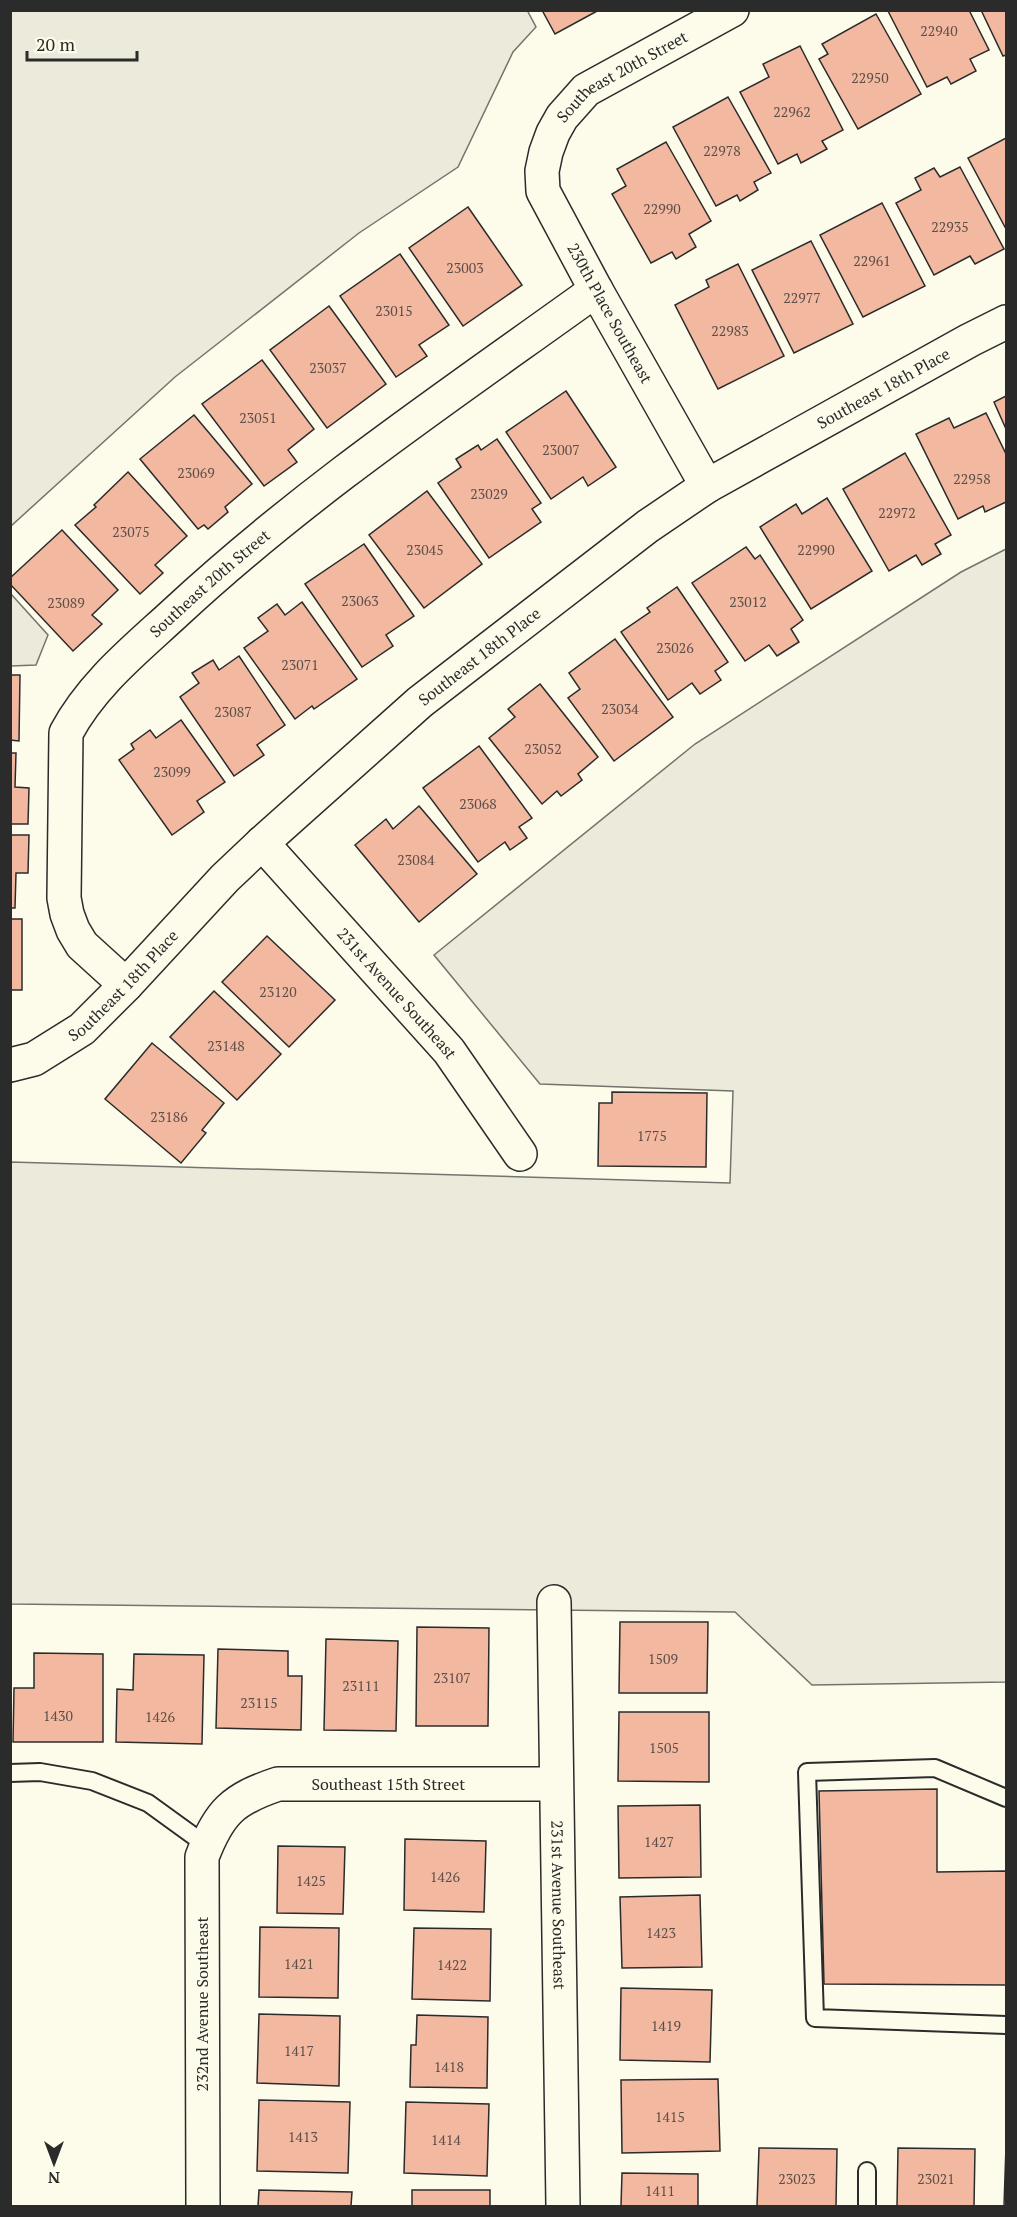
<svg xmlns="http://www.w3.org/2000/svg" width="1017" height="2217" viewBox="0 0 1017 2217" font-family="'PT Serif',serif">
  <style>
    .green { fill: #ecebdb; stroke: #74746e; stroke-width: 1.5 }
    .building { fill: #f2b8a0; stroke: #2b2b2b; stroke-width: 1.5 }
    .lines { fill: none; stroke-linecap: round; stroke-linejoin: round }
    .service-casing { stroke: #2b2b2b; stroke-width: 20 }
    .minor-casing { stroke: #2b2b2b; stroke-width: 36 }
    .service { stroke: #fdfbea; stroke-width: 16 }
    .minor { stroke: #fdfbea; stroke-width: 33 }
    .labels { text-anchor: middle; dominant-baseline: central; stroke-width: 4.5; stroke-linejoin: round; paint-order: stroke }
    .number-label { font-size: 14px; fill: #5d4e48 }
    .street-label { font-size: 16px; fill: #2b2b2b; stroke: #fdfbea }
  </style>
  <rect width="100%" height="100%" fill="#fdfbea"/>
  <g class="green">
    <path d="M11,10H527L536,27L513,52L458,167L359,233L175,377L11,526Z"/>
    <path d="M1006,549V1682L812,1685L735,1612L11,1604V1162L730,1183L733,1091L540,1084L434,955L695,744L961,572Z"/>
    <path d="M11,594L48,635L36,665L11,666Z"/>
  </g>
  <g class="building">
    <path d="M542,10H599L555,34Z"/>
    <path d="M969,10L989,50L970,59L976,71L951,84L947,77L927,87L888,11Z"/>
    <path d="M981,10H1006V55L1003,56Z"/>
    <path d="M876,14L921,94L858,129L819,59L828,54L822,44Z"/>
    <path d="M800,46L843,130L822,141L827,149L801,163L797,154L778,164L740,92L769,77L763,64Z"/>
    <path d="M728,97L771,173L754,182L758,190L740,201L737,195L716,206L673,127Z"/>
    <path d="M1006,138V229L968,158Z"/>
    <path d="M666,142L711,221L689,234L696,247L676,259L672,252L651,263L612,194L626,186L617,169Z"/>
    <path d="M960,167L1004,249L975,264L970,256L934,275L896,203L921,190L915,178L934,168L940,177Z"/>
    <path d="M882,203L925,286L863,317L820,235Z"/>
    <path d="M468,207L522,285L463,326L409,248Z"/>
    <path d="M811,241L853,324L794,353L752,270Z"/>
    <path d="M400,254L449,325L419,345L427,356L396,377L340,296Z"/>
    <path d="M738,264L784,356L718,389L675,305L709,287L706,280Z"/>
    <path d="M329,306L386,384L327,428L270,350Z"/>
    <path d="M262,360L314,429L288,450L297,462L264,486L202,404Z"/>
    <path d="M566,391L616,467L588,486L583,477L551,499L506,432Z"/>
    <path d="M1006,396V429L994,402Z"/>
    <path d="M986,413L1006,454V502L985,512L983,506L958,519L916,434L949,418L954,428Z"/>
    <path d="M194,415L252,484L225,507L228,512L208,529L204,525L198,529L140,459Z"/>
    <path d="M497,439L541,503L532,509L541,522L489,558L438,483L461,467L456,459L478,445L481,450Z"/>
    <path d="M905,453L951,535L935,544L941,554L922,565L916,555L889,571L843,489Z"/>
    <path d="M128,472L187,536L155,565L163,573L140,594L75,525L96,507L94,505Z"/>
    <path d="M427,491L482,564L424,608L369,535Z"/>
    <path d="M827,498L872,571L811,609L760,527L796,504L802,514Z"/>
    <path d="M62,530L118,590L92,615L102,624L73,651L10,584V578Z"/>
    <path d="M364,544L414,616L386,635L393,646L362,667L305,584Z"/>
    <path d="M746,547L755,559L760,555L803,620L791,629L799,642L777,656L769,645L745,661L692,583Z"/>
    <path d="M677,587L728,662L715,671L721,680L700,694L692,683L668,700L621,632L650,612L647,608Z"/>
    <path d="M302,602L357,679L314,709L312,706L295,719L244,648L268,631L258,618L277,604L285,615Z"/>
    <path d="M615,639L673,717L614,761L568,698L580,689L569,673Z"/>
    <path d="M239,656L285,725L257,745L264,755L234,776L180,697L199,683L192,673L213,660L219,670Z"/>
    <path d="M10,675H20L19,741L10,740Z"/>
    <path d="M540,684L598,757L578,774L582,780L561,796L557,791L542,804L489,738L515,717L508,709Z"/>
    <path d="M181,720L225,782L197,801L204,812L172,835L119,760L134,749L131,744L150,730L156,738Z"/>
    <path d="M479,746L532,818L519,827L527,838L510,850L505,842L478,862L423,788Z"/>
    <path d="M10,753H16L15,787L29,788L28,824H10Z"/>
    <path d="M419,806L477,874L419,922L355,845L386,819L393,829Z"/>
    <path d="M10,835H29L28,873H16L15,908H10Z"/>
    <rect x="10" y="919" width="12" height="71"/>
    <path d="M267,936L335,1000L289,1047L222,982Z"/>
    <path d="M214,991L281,1054L237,1100L170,1037Z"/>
    <path d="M152,1043L224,1103L202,1130L206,1133L181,1163L105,1099Z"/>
    <path d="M612,1092L707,1093L706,1167L598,1166L599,1103H612Z"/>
    <path d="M620,1622H708L707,1693H619Z"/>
    <path d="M417,1627L489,1628L488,1726H416Z"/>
    <path d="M326,1639L398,1641L396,1731L324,1730Z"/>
    <path d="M218,1649L288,1651V1676H302L301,1730L216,1728Z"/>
    <path d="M34,1653L103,1654V1742H13L14,1688H34Z"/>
    <path d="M134,1654L204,1655L202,1744L116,1742L117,1689L133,1690Z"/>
    <path d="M619,1712H709V1782L618,1781Z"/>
    <path d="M937,1789V1872L1006,1871V1985L824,1984L819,1791Z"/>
    <path d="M700,1805L701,1877L619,1878L618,1806Z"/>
    <path d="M405,1839L486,1841L484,1912L404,1910Z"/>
    <path d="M278,1846L345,1847L343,1914L277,1913Z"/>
    <path d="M700,1895L702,1967L622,1968L620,1897Z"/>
    <path d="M260,1927L339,1928L338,1998L259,1997Z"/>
    <path d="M414,1928L491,1929L490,2001L412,1999Z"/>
    <path d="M621,1988L712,1990L710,2062L620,2060Z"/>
    <path d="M259,2014L340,2016L339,2086L257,2083Z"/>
    <path d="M417,2015L488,2017L487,2088L410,2087L411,2045H416Z"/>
    <path d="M718,2079L720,2151L622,2153L621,2080Z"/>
    <path d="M259,2100L350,2102L348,2173L257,2171Z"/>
    <path d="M406,2102L489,2104L487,2176L404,2173Z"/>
    <path d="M1006,2146V2206H1004Z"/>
    <path d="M759,2148L837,2149L836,2206H757Z"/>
    <path d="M898,2148L975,2149L974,2206H897Z"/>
    <path d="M622,2173L698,2174V2206H621Z"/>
    <path d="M259,2190L352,2192L351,2206H258Z"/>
    <rect x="412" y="2190" width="78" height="16"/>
  </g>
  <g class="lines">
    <defs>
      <g id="service">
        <path d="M10,1773L40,1772L92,1781L148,1803L206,1845"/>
        <path d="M1006,1798L935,1768L807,1772L815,2018L1006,2025"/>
        <path d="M867,2171V2206"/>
      </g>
      <g id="minor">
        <path id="s1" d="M707,486L596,290L543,191L542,171L546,152L553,133L562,117L586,90L732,10"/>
        <path id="s2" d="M262,843L449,1051L520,1154"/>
        <path id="s3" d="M126,985L82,945L73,930L67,914L64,898L66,733C92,684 136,649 175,613C305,492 453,393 596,290"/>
        <path id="s4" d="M10,1065L34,1059L82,1029L126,985L225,878L262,843L420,702L648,526L707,486L970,340L1006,322"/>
        <path id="s5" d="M554,1602L563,2206"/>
        <path id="s6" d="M203,2206L202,1857C219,1812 233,1799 278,1784H555"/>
      </g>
    </defs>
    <use href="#service" class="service-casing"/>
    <use href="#minor" class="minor-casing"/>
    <use href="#service" class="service"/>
    <use href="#minor" class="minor"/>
  </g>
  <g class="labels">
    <g class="number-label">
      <text x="939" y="30">22940</text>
      <text x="870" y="77">22950</text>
      <text x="792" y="111">22962</text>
      <text x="722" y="150">22978</text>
      <text x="662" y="208">22990</text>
      <text x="950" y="226">22935</text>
      <text x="872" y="260">22961</text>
      <text x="465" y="267">23003</text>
      <text x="802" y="297">22977</text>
      <text x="394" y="310">23015</text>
      <text x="730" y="330">22983</text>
      <text x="328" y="367">23037</text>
      <text x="258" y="417">23051</text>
      <text x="561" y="449">23007</text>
      <text x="196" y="472">23069</text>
      <text x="972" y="478">22958</text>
      <text x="489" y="493">23029</text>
      <text x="897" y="512">22972</text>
      <text x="131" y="531">23075</text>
      <text x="425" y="549">23045</text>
      <text x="816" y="549">22990</text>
      <text x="360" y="600">23063</text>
      <text x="748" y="601">23012</text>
      <text x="66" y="602">23089</text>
      <text x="675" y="647">23026</text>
      <text x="300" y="664">23071</text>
      <text x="620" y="708">23034</text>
      <text x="233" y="711">23087</text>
      <text x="543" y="748">23052</text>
      <text x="172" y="771">23099</text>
      <text x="478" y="803">23068</text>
      <text x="416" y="859">23084</text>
      <text x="278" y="991">23120</text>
      <text x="226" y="1045">23148</text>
      <text x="169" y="1116">23186</text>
      <text x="652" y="1135">1775</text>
      <text x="663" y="1658">1509</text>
      <text x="452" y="1677">23107</text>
      <text x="361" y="1685">23111</text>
      <text x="259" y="1702">23115</text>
      <text x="58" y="1715">1430</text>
      <text x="160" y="1716">1426</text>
      <text x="664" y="1747">1505</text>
      <text x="659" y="1841">1427</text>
      <text x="445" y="1876">1426</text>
      <text x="311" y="1880">1425</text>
      <text x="661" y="1932">1423</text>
      <text x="299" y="1963">1421</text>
      <text x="452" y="1964">1422</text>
      <text x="666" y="2025">1419</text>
      <text x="299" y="2050">1417</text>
      <text x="449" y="2066">1418</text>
      <text x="670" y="2116">1415</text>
      <text x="303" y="2136">1413</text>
      <text x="446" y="2139">1414</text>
      <text x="797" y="2178">23023</text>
      <text x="936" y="2178">23021</text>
      <text x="660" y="2190">1411</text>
    </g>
    <g class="street-label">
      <text stroke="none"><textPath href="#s1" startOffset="489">Southeast 20th Street</textPath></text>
      <text transform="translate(610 313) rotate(61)">230th Place Southeast</text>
      <text stroke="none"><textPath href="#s4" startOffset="1113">Southeast 18th Place</textPath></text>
      <text stroke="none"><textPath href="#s3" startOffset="484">Southeast 20th Street</textPath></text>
      <text stroke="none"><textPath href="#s4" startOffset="627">Southeast 18th Place</textPath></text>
      <text stroke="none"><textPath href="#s4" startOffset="141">Southeast 18th Place</textPath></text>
      <text stroke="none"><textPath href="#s2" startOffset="202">231st Avenue Southeast</textPath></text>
      <text stroke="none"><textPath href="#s6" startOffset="570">Southeast 15th Street</textPath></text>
      <text stroke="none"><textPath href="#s5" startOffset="303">231st Avenue Southeast</textPath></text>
      <text transform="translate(202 2004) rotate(-90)">232nd Avenue Southeast</text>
    </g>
  </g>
  <rect width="1017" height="2217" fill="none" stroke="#2b2b2b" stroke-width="24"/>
  <g transform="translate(54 2163) rotate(180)" stroke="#fdfbea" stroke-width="4.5" paint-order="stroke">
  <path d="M0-4.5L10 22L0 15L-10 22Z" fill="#2b2b2b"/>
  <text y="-9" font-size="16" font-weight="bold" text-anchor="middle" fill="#2b2b2b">N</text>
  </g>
  <path d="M27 51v9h110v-9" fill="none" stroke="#2b2b2b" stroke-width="3"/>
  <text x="36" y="51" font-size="18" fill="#2b2b2b" stroke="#fdfbea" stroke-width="4.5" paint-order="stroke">20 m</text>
</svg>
